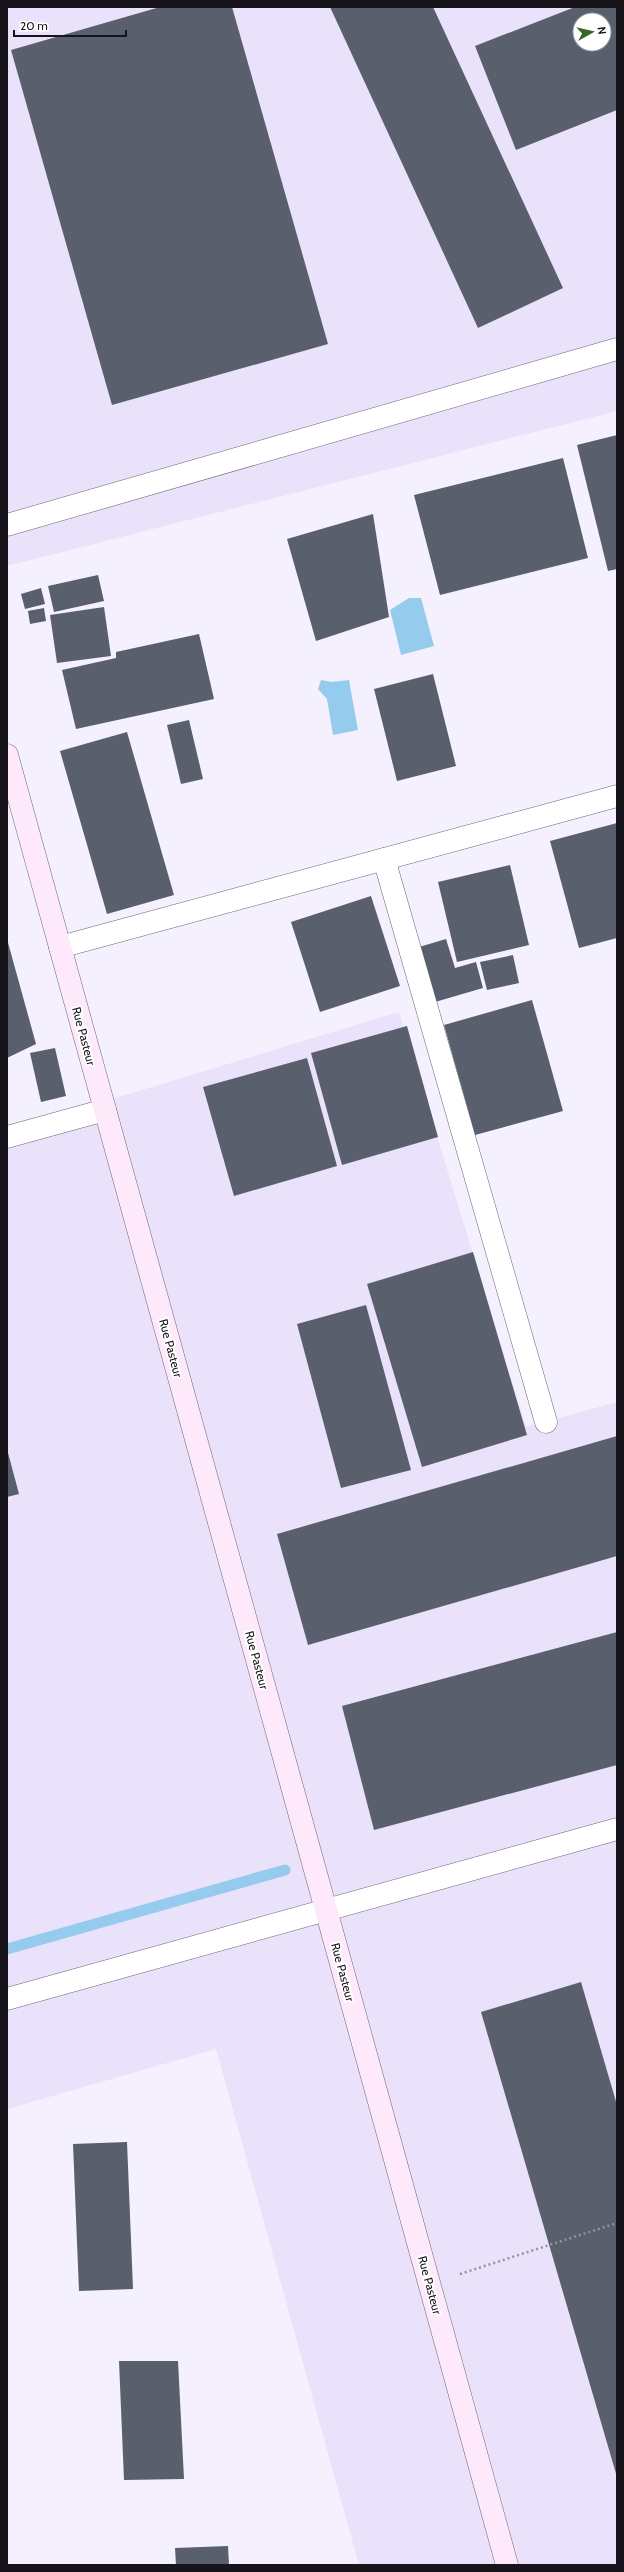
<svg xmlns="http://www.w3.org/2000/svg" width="624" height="2572" viewBox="0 0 624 2572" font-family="Cabin,sans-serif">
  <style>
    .built { fill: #eae1fa; fill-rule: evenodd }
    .water { fill: #95cced }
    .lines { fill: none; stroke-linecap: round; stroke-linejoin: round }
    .stream { stroke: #95cced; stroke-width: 11 }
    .building { fill: #595f6d; fill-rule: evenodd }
    .lane-casing { stroke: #6b6675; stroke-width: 23 }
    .street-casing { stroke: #6b6675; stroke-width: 23 }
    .secondary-casing { stroke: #6b6675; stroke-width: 23 }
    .path { stroke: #95919c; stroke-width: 2.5; stroke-dasharray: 2 3; stroke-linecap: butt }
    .lane { stroke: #fff; stroke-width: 22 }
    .street { stroke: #fff; stroke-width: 22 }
    .secondary { stroke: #fde9f9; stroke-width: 22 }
    .labels { text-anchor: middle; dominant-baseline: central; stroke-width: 4; stroke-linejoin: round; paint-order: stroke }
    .street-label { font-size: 12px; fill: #17151b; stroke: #fff }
  </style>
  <rect width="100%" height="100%" fill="#f4f0fe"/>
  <g class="built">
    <path d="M7,7H617V411L7,566ZM580,20H604V44H580Z"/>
    <path d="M399,1012L526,1427L617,1402V2565H359L216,2049L7,2109V1131Z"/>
  </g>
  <g class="water">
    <path d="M409,598H421L434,646L401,655L390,610Z"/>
    <path d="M321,680L332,682L349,680L358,730L333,735L327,699L318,689Z"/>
  </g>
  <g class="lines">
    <path class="stream" d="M7,1949L285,1870"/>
  </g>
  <g class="building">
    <path d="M160,7H232L328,344L112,405L11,50Z"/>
    <path d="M330,7H433L563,288L478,328Z"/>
    <path d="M575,7H617V110L516,150L475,46ZM580,20H604V44H580Z"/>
    <path d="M617,435V569L608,571L577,445Z"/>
    <path d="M563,458L588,558L440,595L414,495Z"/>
    <path d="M373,514L389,617L316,641L287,539Z"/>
    <path d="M98,575L104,601L54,612L48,586Z"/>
    <path d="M41,588L45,604L25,609L21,594Z"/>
    <path d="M104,607L111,656L57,663L50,615Z"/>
    <path d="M44,608L46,621L30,624L28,611Z"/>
    <path d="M199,634L214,699L76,729L62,670L116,658V652Z"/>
    <path d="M433,674L456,766L397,781L374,689Z"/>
    <path d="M189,720L203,779L181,784L167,725Z"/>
    <path d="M127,732L174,895L107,914L60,751Z"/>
    <path d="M617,823V938L579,948L550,841Z"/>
    <path d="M510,865L529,945L457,962L438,882Z"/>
    <path d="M371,896L400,986L320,1012L291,922Z"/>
    <path d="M7,939L36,1044L7,1058Z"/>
    <path d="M446,939L455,968L476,962L483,988L435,1002L419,947Z"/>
    <path d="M513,955L519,983L487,990L480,962Z"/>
    <path d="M532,1000L563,1111L475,1135L444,1025Z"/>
    <path d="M407,1026L438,1137L342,1165L311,1053Z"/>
    <path d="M55,1048L66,1096L41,1102L30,1053Z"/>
    <path d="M307,1058L337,1166L234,1196L203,1087Z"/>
    <path d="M473,1252L527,1435L422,1467L367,1284Z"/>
    <path d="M366,1305L411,1470L341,1488L297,1324Z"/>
    <path d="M617,1436V1556L308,1645L277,1534Z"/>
    <path d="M7,1449L19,1494L7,1497Z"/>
    <path d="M617,1632V1765L374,1830L342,1706Z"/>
    <path d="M581,1982L617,2105V2477L481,2012Z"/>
    <path d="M127,2142L133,2289L79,2291L73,2144Z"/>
    <path d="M119,2361H178L184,2479L124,2480Z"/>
    <path d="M228,2546L229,2565H176L175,2548Z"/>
  </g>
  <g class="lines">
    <defs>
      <path id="lane" d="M384,859L546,1422"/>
      <g id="street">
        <path d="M7,525L617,349"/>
        <path d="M60,947L617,796"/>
        <path d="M7,1137L105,1110"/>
        <path d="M7,1999L617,1829"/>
      </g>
      <path id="secondary" d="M7,755L507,2565"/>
    </defs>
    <use href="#lane" class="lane-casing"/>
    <use href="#street" class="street-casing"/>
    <use href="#secondary" class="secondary-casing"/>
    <path class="path" d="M460,2274L617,2223"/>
    <use href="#lane" class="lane"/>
    <use href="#street" class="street"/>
    <use href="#secondary" class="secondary"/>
  </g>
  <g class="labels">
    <g class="street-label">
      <text transform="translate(84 1036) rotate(75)">Rue Pasteur</text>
      <text transform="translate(171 1348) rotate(75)">Rue Pasteur</text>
      <text transform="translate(257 1660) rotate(75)">Rue Pasteur</text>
      <text transform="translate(343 1972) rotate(75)">Rue Pasteur</text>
      <text transform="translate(430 2285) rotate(75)">Rue Pasteur</text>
    </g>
  </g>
  <rect width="624" height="2572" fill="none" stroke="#17151b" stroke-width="16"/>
  <g transform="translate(592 32) rotate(82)"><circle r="19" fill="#ffffff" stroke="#a2a1a4"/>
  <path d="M0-3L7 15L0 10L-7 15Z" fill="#396624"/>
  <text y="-6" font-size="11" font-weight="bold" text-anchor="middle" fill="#17151b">N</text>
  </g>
  <path d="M14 30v6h112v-6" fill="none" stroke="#17151b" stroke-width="2"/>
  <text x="20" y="30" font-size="12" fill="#17151b" stroke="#ffffff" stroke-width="3" paint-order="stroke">20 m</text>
</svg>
